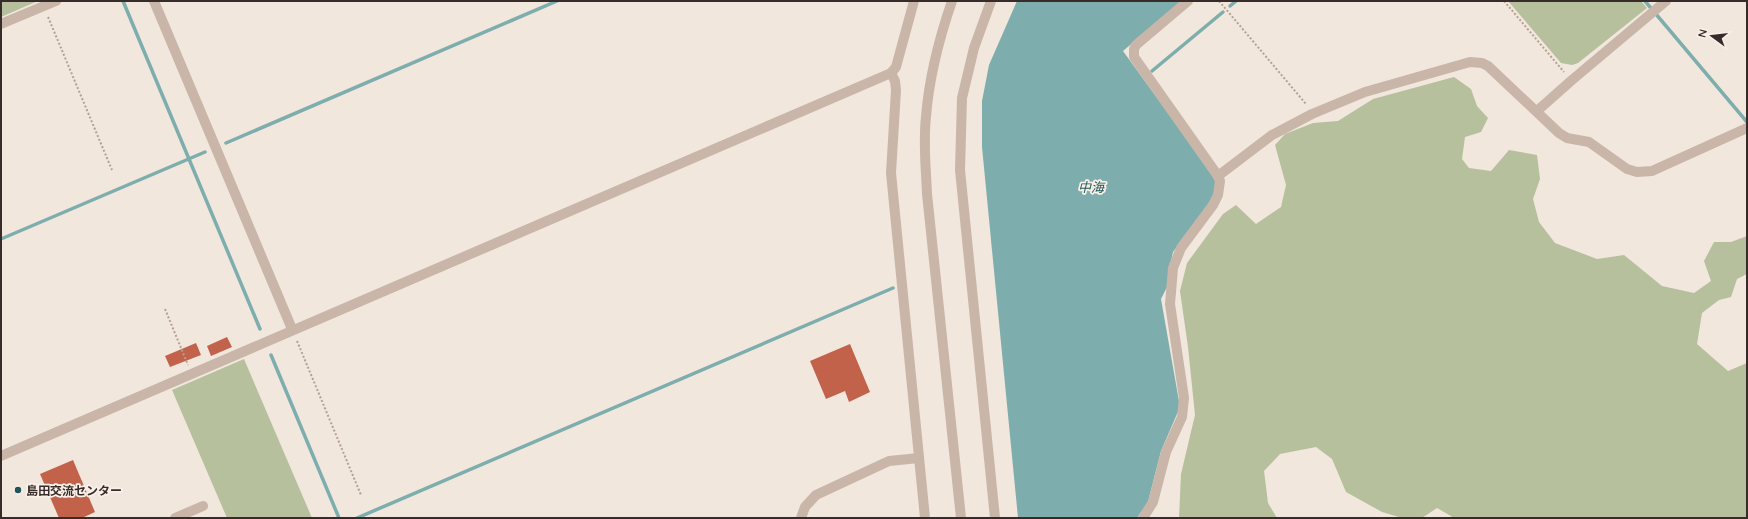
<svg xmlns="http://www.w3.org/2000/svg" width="1748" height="519" viewBox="0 0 1748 519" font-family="Quicksand,'Noto Sans JP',sans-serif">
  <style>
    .green { fill: #b6c09d }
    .water { fill: #7daead }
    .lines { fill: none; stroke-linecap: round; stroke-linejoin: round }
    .stream { stroke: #7daead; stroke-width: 3.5 }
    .building { fill: #c2624b }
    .path { stroke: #b5a093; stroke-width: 2; stroke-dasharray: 2 2; stroke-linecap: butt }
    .minor { stroke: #c9b6a9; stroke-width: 10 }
    .poi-dot { fill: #205657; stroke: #f9f1e9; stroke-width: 1.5 }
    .labels { text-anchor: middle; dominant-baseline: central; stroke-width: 3.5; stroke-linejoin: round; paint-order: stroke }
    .poi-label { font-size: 12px; font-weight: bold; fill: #372c29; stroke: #f9f1e9; text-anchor: start }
    .water-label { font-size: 13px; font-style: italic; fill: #205657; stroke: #f9f1e9 }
  </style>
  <rect width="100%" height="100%" fill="#f1e7dd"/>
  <g class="green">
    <path d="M1,1H38L1,17Z"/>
    <path d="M1508,1H1641L1647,8L1578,63L1572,65L1561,63Z"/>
    <path d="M1454,77L1471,89L1477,106L1488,118L1481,132L1465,137L1462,159L1469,168L1491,171L1509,150L1537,155L1540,179L1533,199L1539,222L1555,243L1597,259L1624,255L1662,286L1694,293L1711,281L1704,261L1714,242H1731L1747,236V274L1737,279L1731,297L1719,300L1702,313L1697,344L1728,371L1747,363V518H1452L1451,516L1437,508L1422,518H1402L1382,512L1346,492L1332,459L1316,447L1280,454L1264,471L1268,503L1277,518H1179L1181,474L1195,415L1188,347L1180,291L1187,263L1223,214L1236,205L1256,224L1281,207L1286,185L1275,145L1285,134L1313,123L1338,121L1373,99Z"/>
    <path d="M244,359L312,518H227L172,390Z"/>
  </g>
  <path class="water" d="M1017,1H1182L1123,51L1210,171L1216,183L1212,200L1173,252L1169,270L1167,287L1161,299L1180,407L1161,451L1148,502L1137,518H1018L982,147V101L989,65Z"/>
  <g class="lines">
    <g class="stream">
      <path d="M123,1L260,329"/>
      <path d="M1645,1L1747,122"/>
      <path d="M1230,6L1236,1"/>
      <path d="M1152,71L1223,12"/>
      <path d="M226,143L557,1"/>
      <path d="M1,239L205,152"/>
      <path d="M271,355L339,518"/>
      <path d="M357,518L893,288"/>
    </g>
  </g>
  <g class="building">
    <path d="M227,337L232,347L211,356L207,346Z"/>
    <path d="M196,343L201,355L170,367L165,356Z"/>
    <path d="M850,344L870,392L849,402L845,391L826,399L810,361Z"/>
    <path d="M73,460L95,512L82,518H59L40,474Z"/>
  </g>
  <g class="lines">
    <g class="path">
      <path d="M1219,1L1306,104"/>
      <path d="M1504,1L1564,72"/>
      <path d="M48,17L112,170"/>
      <path d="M165,309L188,365"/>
      <path d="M297,341L361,495"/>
    </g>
    <g class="minor">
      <path d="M154,1L292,329"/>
      <path d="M952,1C939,39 929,77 926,117C923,143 926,168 927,194L961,518"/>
      <path d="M991,1L974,48L962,98L960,170L995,518"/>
      <path d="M1188,1L1136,45L1134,49V57L1218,176"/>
      <path d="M1,24L56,1"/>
      <path d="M891,73L895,81L896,90L891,173L925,518"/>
      <path d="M1537,111L1572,80L1666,1"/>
      <path d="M1,456L884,76L891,73L896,67L914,1"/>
      <path d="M175,518L203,506"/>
      <path d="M801,518L805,507L816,495L889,461L919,458"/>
      <path d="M1143,518L1153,502L1166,452L1182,417L1184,398L1170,304L1173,268L1181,248L1213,205L1218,195L1220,181L1218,176L1272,135L1312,114L1365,92L1470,62L1482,63L1488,66L1559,133L1567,138L1589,142L1627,169L1637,172L1652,171L1747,128"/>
    </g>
  </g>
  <circle class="poi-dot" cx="18" cy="490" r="4"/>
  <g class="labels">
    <g class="poi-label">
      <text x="26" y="490">島田交流センター</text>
    </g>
    <g class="water-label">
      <text x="1091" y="187">中海</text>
    </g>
  </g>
  <rect width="1748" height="519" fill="none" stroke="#372c29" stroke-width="4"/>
  <g transform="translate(1712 36) rotate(285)" stroke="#f9f1e9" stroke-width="3" paint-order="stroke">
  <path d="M0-3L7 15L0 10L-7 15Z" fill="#372c29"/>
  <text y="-6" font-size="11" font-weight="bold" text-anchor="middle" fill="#372c29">N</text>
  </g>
</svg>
